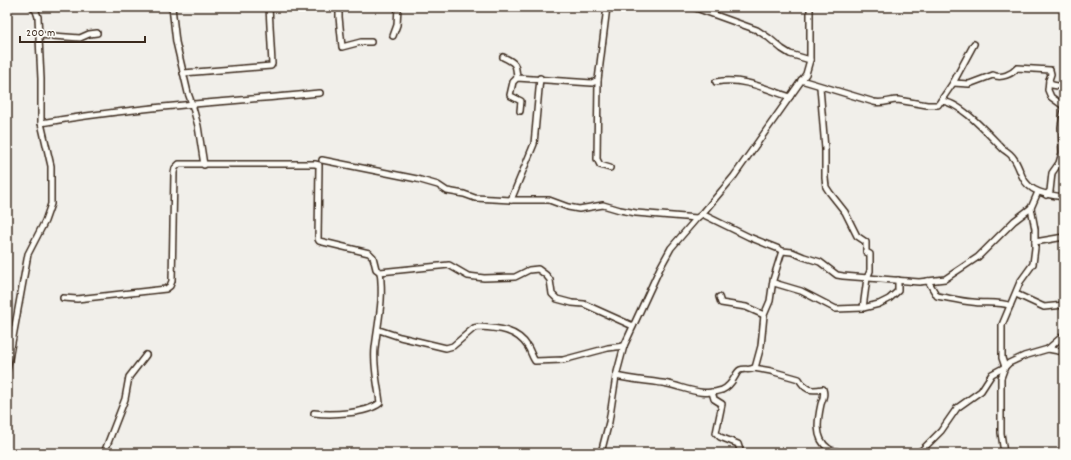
<svg xmlns="http://www.w3.org/2000/svg" width="1071" height="460" viewBox="0 0 1071 460" font-family="Dekko,sans-serif">
  <style>
    .lines { fill: none; stroke-linecap: round; stroke-linejoin: round }
    .minor-casing { stroke: #3b2a1e; stroke-width: 8 }
    .minor { stroke: #fdfcf7; stroke-width: 5 }
  </style>
  <rect width="100%" height="100%" fill="#f1efea"/>
  <filter id="ink" filterUnits="userSpaceOnUse"><feTurbulence type="fractalNoise" baseFrequency=".025" numOctaves="2"/><feDisplacementMap in="SourceGraphic" scale="8" xChannelSelector="R" yChannelSelector="G"/><feConvolveMatrix kernelMatrix="1 2 1 2 8 2 1 2 1" color-interpolation-filters="sRGB"/></filter>
  <g filter="url(#ink)">
    <g class="lines">
      <defs>
        <g id="minor">
          <path d="M172,7L176,42L188,93L192,104L198,126L204,165"/>
          <path d="M339,7V17L342,47L361,42H371"/>
          <path d="M693,7L757,30L769,38L782,49L790,54L810,60"/>
          <path d="M39,35L80,38L89,34L97,33"/>
          <path d="M393,36L397,25L398,7"/>
          <path d="M503,57C516,63 516,64 517,78"/>
          <path d="M183,73L271,66L272,64L269,7"/>
          <path d="M598,80L597,159L600,165L610,168"/>
          <path d="M801,80L874,102C884,104 889,100 898,100L927,105H938L953,83L974,44"/>
          <path d="M716,82C742,77 766,89 790,97"/>
          <path d="M953,83L969,84L993,75C1001,79 1012,74 1017,68L1050,70L1051,74L1049,80L1052,85L1064,87"/>
          <path d="M820,87L825,149V178L826,187L830,193L845,212L857,236L866,242V252L870,254V271L867,278L863,308"/>
          <path d="M941,101C961,102 988,134 1003,149C1015,156 1017,164 1022,176C1029,193 1048,195 1064,197"/>
          <path d="M520,111L521,101L511,96L510,95L513,82L517,78L592,83L598,80L607,7"/>
          <path d="M41,123C133,107 226,102 320,93"/>
          <path d="M322,160L417,179L438,185L447,191L464,194L475,198L511,200H549L568,207L579,209L603,205L620,210L636,213L697,218"/>
          <path d="M1046,195L1050,191L1052,173L1059,163L1062,153L1061,127L1064,108L1062,105L1051,97L1048,90L1049,80"/>
          <path d="M511,200L534,144L540,78"/>
          <path d="M702,214L749,237L779,249L782,251L792,252L804,257L820,262L837,275L843,276L919,282L945,279L978,257L1014,221L1031,208L1038,192"/>
          <path d="M1035,242L1064,237"/>
          <path d="M928,281L937,296C949,298 960,301 972,302C982,304 1002,301 1010,306"/>
          <path d="M774,283L801,291L836,309L863,308L879,304L889,299L898,291V280"/>
          <path d="M1016,294L1044,307L1064,305"/>
          <path d="M719,297L721,303L746,307L764,315"/>
          <path d="M63,298L77,299L166,289L170,286L172,281L174,173L175,168L179,164H315L319,165L318,239L319,241L369,253L373,257L376,269L380,272L449,265L468,276L484,278L515,277L529,270L538,269L546,275L550,280L552,294L557,299L572,303L584,304L633,326"/>
          <path d="M379,330L400,337L446,348L453,346L474,328L479,327C497,328 517,329 528,347C531,352 532,357 535,361L563,360L608,348L624,346"/>
          <path d="M1048,349L1064,352"/>
          <path d="M755,368L761,346L764,315L770,301L773,280L782,251"/>
          <path d="M7,370L28,254L45,221L51,204V166L41,123V79L38,17L36,11L32,7"/>
          <path d="M616,376C633,380 651,381 668,384C686,388 703,397 722,390C734,385 735,372 740,370C745,368 749,371 754,368L771,371L799,379C806,391 810,391 823,389C825,395 823,398 821,404C818,418 814,438 828,448C833,452 842,452 849,453"/>
          <path d="M712,392L714,399L722,404L716,433L720,437L738,444L741,453"/>
          <path d="M314,413C331,415 366,414 380,403C378,385 373,366 375,348C378,322 384,299 380,272"/>
          <path d="M104,453L125,399L129,377L146,355"/>
          <path d="M601,453L609,422L616,376L624,346L660,268L671,248L697,218L702,214L734,176L806,74L810,60V7"/>
          <path d="M917,453L922,450L941,431L957,408L981,391L992,374L1005,367L1009,363L1024,356L1048,349L1064,335"/>
          <path d="M1004,453L1001,433V378L1005,367L1002,358V325L1020,282L1033,264L1035,248V229L1031,208"/>
        </g>
      </defs>
      <use href="#minor" class="minor-casing"/>
      <use href="#minor" class="minor"/>
    </g>
  </g>
  <rect width="1071" height="460" fill="none" stroke="#fdfcf7" stroke-width="24"/>
  <rect x="12" y="12" width="1047" height="436" fill="none" stroke="#3b2a1e" stroke-width="1.5" filter="url(#ink)"/>
  <path d="M20 36v6h125v-6" fill="none" stroke="#3b2a1e" stroke-width="2"/>
  <text x="26" y="36" font-size="12" fill="#3b2a1e" stroke="#fdfcf7" stroke-width="3" paint-order="stroke">200 m</text>
</svg>
